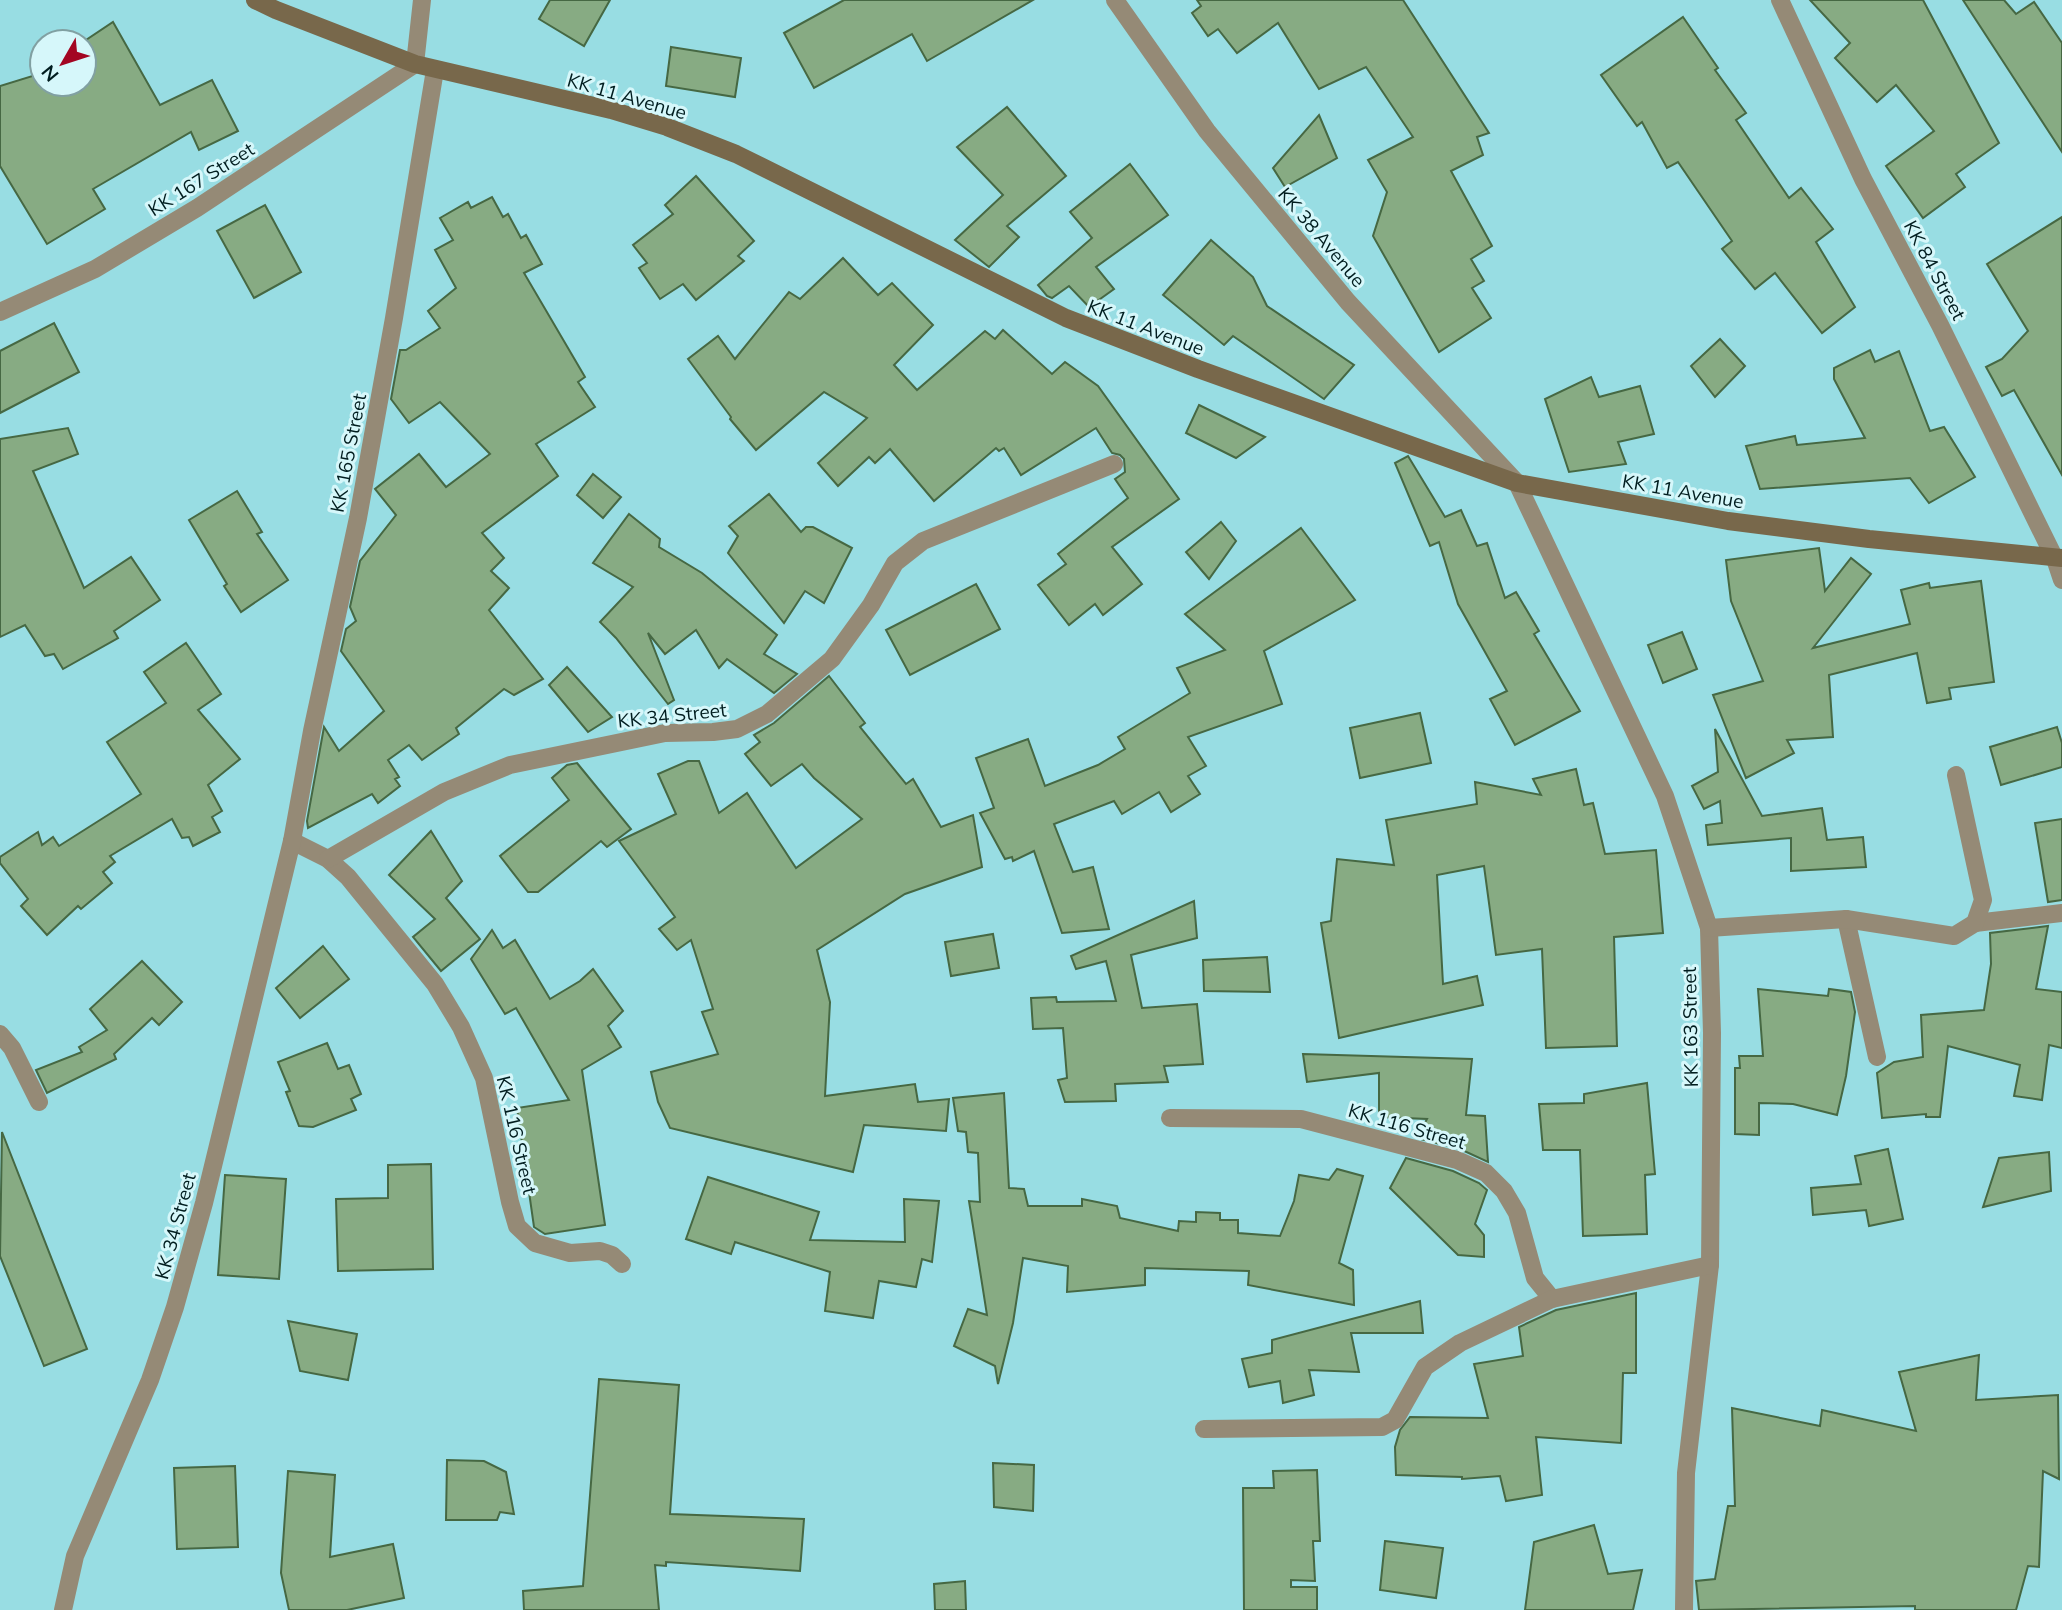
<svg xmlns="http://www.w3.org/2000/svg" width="2062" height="1610" viewBox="0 0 2062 1610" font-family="Mulish,sans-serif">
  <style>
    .building { fill: #87ab83; stroke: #466843; stroke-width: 2 }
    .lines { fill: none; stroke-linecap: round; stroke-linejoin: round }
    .minor { stroke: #958a76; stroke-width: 18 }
    .secondary { stroke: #78684b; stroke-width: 18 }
    .labels { text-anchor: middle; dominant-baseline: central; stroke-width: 6; stroke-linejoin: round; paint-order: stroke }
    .street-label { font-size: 19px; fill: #011d1f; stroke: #d6f7fa }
  </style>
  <rect width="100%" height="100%" fill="#98dde3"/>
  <g class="building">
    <path d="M550,0H610L584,46L539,19Z"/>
    <path d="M844,0H1033L927,61L912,34L814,88L784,33Z"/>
    <path d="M1197,0H1403L1489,133L1477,137L1483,155L1451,171L1492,246L1471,259L1484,281L1472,288L1491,318L1439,352L1373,236L1387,192L1368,160L1413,137L1366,67L1319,89L1278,23L1237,53L1218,29L1208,36L1192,13L1201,6Z"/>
    <path d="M1810,0H1923L1999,143L1956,174L1965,187L1923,218L1886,166L1934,131L1896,85L1877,102L1835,58L1850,43Z"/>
    <path d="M1963,0H2004L2016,14L2034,2L2062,43V152Z"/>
    <path d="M1683,17L1718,68L1715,70L1746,113L1736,120L1789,198L1801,188L1833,229L1816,242L1855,307L1822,333L1775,273L1755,289L1722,249L1732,241L1678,162L1667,168L1642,122L1637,126L1601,75Z"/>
    <path d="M113,22L160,105L212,80L238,131L199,150L191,132L93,189L105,209L47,244L0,166V86L42,73V84H84L83,42Z"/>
    <path d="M671,47L741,58L735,97L666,86Z"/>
    <path d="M1007,107L1066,176L1007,226L1019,237L989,267L955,240L1003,195L957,147Z"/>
    <path d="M1319,115L1337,158L1285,187L1273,168Z"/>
    <path d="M1130,164L1168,215L1096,267L1114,289L1089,307L1069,286L1052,298L1047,296L1038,285L1092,238L1070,212Z"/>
    <path d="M696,176L754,241L738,256L744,261L696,300L683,284L660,299L639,268L647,263L633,245L673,214L665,205Z"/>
    <path d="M492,197L503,217L508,214L521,238L526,235L542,264L524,273L585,377L578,382L595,407L536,444L558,476L482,533L504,558L491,571L509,588L489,610L543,679L514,695L504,689L456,728L459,734L422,760L409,745L388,760L399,777L395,779L400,786L378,803L372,794L308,828L307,821L324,727L339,751L384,711L341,651L346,629L356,621L350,607L360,561L396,515L375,489L419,454L446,487L490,454L440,402L409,423L391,399L400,350H406L440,328L428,311L456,288L435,250L453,240L440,218L468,202L471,208Z"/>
    <path d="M265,205L301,272L254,298L217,231Z"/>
    <path d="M2062,217V475L2014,390L2002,396L1986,367L2002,359L2028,331L1987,264Z"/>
    <path d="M1211,240L1253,277L1267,306L1354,365L1324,399L1233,336L1224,345L1163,295Z"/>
    <path d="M843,258L878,295L892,283L933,325L894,365L917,390L985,331L995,339L1003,330L1052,374L1065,362L1098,386L1179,499L1112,547L1142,584L1103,615L1095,604L1069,625L1038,585L1066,564L1058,554L1128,498L1115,479L1125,472L1124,459L1120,455L1112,453L1096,428L1021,475L1004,448L999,451L996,448L934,501L890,449L875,463L869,457L838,486L818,463L867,418L824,392L756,450L730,419L731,417L688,359L718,336L735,359L789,292L800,299Z"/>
    <path d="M54,323L79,372L0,413V351Z"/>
    <path d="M1720,339L1745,366L1715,397L1691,366Z"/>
    <path d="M1870,350L1875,362L1899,351L1930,431L1944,427L1975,477L1929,503L1910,478L1760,489L1746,446L1795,436L1797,445L1865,438L1834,379V368Z"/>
    <path d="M1591,377L1599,397L1640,386L1654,434L1618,442L1626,464L1569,472L1545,399Z"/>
    <path d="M1199,405L1265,437L1236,458L1186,433Z"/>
    <path d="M68,428L78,454L33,471L84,588L131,557L160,600L114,631L118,638L63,669L54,654L45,656L25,625L0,637V439Z"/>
    <path d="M1408,456L1445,517L1461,510L1477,546L1487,543L1505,598L1516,592L1539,631L1534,634L1580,711L1515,745L1490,699L1507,691L1458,604L1439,542L1430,546L1395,463Z"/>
    <path d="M593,474L621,497L603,518L577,495Z"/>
    <path d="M237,491L262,532L257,534L288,580L241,612L224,586L227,584L189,520Z"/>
    <path d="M769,494L801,532L806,527H813L852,548L824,603L805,591L784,623L728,553L738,536L729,526Z"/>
    <path d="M629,514L660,539L659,547L702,573L777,635L764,654L797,674L774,693L727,659L719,668L696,630L665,654L648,633L674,700L668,704L616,638L600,622L633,587L593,563Z"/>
    <path d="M1221,522L1236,541L1209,579L1186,552Z"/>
    <path d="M1301,528L1355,600L1264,651L1282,704L1188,737L1206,766L1188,776L1200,794L1171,812L1159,792L1122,814L1114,801L1054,824L1073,872L1093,867L1109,929L1062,933L1034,851L1013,861L1012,857L1005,859L980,813L994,808L976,758L1028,739L1045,786L1098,765L1125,749L1118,737L1190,693L1177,668L1225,650L1185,614Z"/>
    <path d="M1819,548L1825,591L1851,558L1871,574L1813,648L1910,624L1901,590L1929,583L1930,588L1981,581L1994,682L1949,688L1951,699L1927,703L1917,653L1829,675L1833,737L1787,740L1794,753L1746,778L1713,695L1763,681L1731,601L1726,560Z"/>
    <path d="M976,584L1000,629L910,675L886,630Z"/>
    <path d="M1682,632L1697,669L1663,683L1648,645Z"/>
    <path d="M186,643L221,694L198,710L240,759L208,785L222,811L212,817L220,832L193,846L189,837L182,838L172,819L110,856L115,862L103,872L112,883L81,909L78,906L47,935L21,906L28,899L0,863V857L38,832L42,845L53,837L59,846L141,794L107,742L166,703L144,672Z"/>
    <path d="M567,667L612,717L588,732L549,685Z"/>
    <path d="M829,676L865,723L860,727L906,784L913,779L941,827L973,815L982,867L905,894L817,950L830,1002L825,1096L915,1084L918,1102L949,1099L946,1131L864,1125L853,1172L670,1128L658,1102L651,1072L718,1054L702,1012L713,1009L691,940L677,950L659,929L675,917L619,841L676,814L658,774L688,761H699L719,813L747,793L796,868L862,819L814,778L802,764L771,786L745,754L760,742L754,735L774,723Z"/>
    <path d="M1420,713L1431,763L1360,778L1350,728Z"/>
    <path d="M2057,727L2062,743V767L2001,785L1990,747Z"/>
    <path d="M1715,729L1762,816L1822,808L1827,840L1863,837L1866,867L1791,871V838L1708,845L1706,825L1722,823L1720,801L1704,809L1692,786L1718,772Z"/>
    <path d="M577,763L631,829L607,847L601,841L538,892H528L500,856L569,800L552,778L567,765Z"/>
    <path d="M1576,769L1584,805L1593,803L1605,854L1656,850L1663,933L1614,937L1617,1046L1546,1048L1542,949L1496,955L1484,866L1437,875L1443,984L1477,976L1483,1005L1339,1038L1321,923L1331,921L1337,859L1394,865L1386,820L1477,804L1475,782L1541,795L1533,779Z"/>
    <path d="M2062,819V900L2048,902L2035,823Z"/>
    <path d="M431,831L462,881L446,898L480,939L441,971L413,937L435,919L389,875Z"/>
    <path d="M1194,901L1197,938L1131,955L1142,1008L1197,1004L1203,1064L1164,1066L1168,1082L1115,1084L1116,1101L1065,1102L1058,1080L1067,1078L1063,1028L1033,1029L1031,998L1056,997L1057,1002L1116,1001L1106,961L1076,969L1071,956Z"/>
    <path d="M2048,926L2036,989L2062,992V1048L2049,1045L2042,1100L2014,1096L2020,1065L1948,1046L1940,1117H1926V1114L1882,1118L1877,1073L1894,1062L1923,1057L1921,1015L1984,1010L1991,964L1990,933Z"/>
    <path d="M492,930L503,948L515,940L550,999L580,981L593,969L623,1011L608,1026L621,1047L582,1070L605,1225L545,1234L534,1227L517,1108L569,1100L516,1008L505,1014L471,959Z"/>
    <path d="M993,934L999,968L951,976L945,942Z"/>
    <path d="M323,946L349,979L300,1018L276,988Z"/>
    <path d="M1267,957L1270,992L1204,991L1203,960Z"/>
    <path d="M142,961L182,1002L159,1025L152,1018L114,1054L116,1059L47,1093L36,1070L82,1052L79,1047L107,1030L90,1009Z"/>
    <path d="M1758,989L1828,996L1829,989L1851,992L1855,1012L1846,1076L1837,1115L1793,1104L1759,1103V1135L1735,1134V1068H1740L1739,1056H1763Z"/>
    <path d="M327,1043L338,1069L349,1065L361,1094L351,1099L356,1110L313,1127L299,1126L286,1092L290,1091L278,1062Z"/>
    <path d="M1303,1054L1472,1059L1466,1115L1485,1116L1488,1162L1460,1149L1417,1138L1427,1119L1379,1117V1073L1307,1082Z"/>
    <path d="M1647,1083L1655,1174L1645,1175L1647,1234L1583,1236L1580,1150H1543L1539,1104L1584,1103V1094Z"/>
    <path d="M1004,1093L1009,1188L1024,1189L1028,1206H1082V1199L1117,1206L1120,1218L1178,1231L1179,1221L1196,1222V1212L1220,1213V1220H1238V1233L1280,1236L1294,1201L1299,1175L1329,1180L1337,1169L1363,1176L1339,1263L1353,1270L1354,1305L1248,1285L1249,1271L1145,1268V1285L1067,1292L1068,1266L1023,1258L1013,1323L998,1384L995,1366L954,1346L968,1309L987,1315L969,1201L980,1202L978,1153L968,1152L966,1132L958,1131L953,1098Z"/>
    <path d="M2,1132L87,1349L44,1366L0,1256Z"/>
    <path d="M1888,1149L1903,1219L1869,1226L1866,1210L1813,1215L1811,1188L1861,1184L1855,1156Z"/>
    <path d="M2049,1152L2051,1191L1983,1207L1999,1158Z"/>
    <path d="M1406,1158L1453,1171L1479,1183L1487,1190L1475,1224L1484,1235V1257L1458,1255L1390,1188Z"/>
    <path d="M431,1164L433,1269L338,1271L336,1199L388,1198V1165Z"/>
    <path d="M225,1175L286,1179L279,1279L218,1275Z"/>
    <path d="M708,1177L819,1212L810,1240L905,1242L904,1199L939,1201L932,1262L922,1259L916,1287L879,1281L873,1318L825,1311L830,1272L735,1242L731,1254L686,1239Z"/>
    <path d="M1636,1293V1373H1623L1621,1443L1536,1437L1542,1495L1506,1501L1500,1476L1462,1479V1477L1396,1475L1395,1447L1400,1430L1410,1417L1488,1418L1474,1364L1523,1356L1519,1327L1556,1310Z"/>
    <path d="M1420,1301L1423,1333H1351L1359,1372L1309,1370L1314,1395L1283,1403L1280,1381L1249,1387L1242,1359L1272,1353V1340Z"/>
    <path d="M288,1321L357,1334L348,1380L300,1371Z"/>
    <path d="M1979,1355L1976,1400L2058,1395L2059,1479L2043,1471L2039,1567L2028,1566L2016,1610H1915V1606L1699,1610L1696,1581L1715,1579L1728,1506H1735L1732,1408L1820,1426L1822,1410L1916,1431L1899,1372Z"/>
    <path d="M599,1379L679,1385L670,1514L804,1519L800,1571L666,1562V1566L655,1565L659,1610H524L523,1591L583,1586Z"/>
    <path d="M447,1460L484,1461L506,1472L514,1514L500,1512L497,1520H446Z"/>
    <path d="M993,1463L1034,1465L1033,1511L994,1507Z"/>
    <path d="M235,1466L238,1547L177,1549L174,1468Z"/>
    <path d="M1317,1470L1320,1541H1313L1315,1581L1291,1580V1587H1317V1610H1244L1243,1488H1274L1273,1471Z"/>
    <path d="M288,1471L335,1475L330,1557L393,1544L404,1598L347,1610H289L281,1573Z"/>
    <path d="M1594,1525L1608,1574L1642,1570L1633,1610H1525L1534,1542Z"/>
    <path d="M1385,1541L1443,1548L1436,1598L1380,1590Z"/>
    <path d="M965,1581L966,1610H935L934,1584Z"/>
  </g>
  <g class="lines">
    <g class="minor">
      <path d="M1115,0L1207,131L1348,302L1517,483L1665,796L1709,928L1712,1033L1710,1265L1686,1473L1684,1610"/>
      <path d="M1780,0L1863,179L1940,325L2055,559L2062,580"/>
      <path d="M0,312L95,269L197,208L415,64L422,0"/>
      <path d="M292,841L328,859L348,877L435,984L461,1027L484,1078L510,1202L517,1226L535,1243L570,1253L600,1251L612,1255L622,1264"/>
      <path d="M328,859L444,792L510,765L665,733L713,732L737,729L767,714L832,659L871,605L895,563L923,541L1114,464"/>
      <path d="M1846,919L1877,1057"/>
      <path d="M1975,923L2062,913"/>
      <path d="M1709,928L1846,919L1954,936L1975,923L1983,900L1956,775"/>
      <path d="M0,1034L12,1048L39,1102"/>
      <path d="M1170,1118L1301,1119L1457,1160L1486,1173L1504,1191L1517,1213L1535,1278L1552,1299"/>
      <path d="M1204,1429L1382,1427L1395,1420L1425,1367L1460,1343L1552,1299L1710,1265"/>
      <path d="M63,1610L75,1556L150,1380L175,1307L204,1203L292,841L312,731L358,518L394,318L435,70"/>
    </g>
    <path class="secondary" d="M255,0L276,10L415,64L611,110L667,127L736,154L1066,318L1198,369L1517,483L1728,521L1869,539L2062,558"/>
  </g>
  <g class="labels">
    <g class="street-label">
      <text transform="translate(627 96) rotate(16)">KK 11 Avenue</text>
      <text transform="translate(201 179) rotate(-32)">KK 167 Street</text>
      <text transform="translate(1322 237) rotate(50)">KK 38 Avenue</text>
      <text transform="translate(1935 270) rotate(62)">KK 84 Street</text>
      <text transform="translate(1146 327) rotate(21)">KK 11 Avenue</text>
      <text transform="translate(348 453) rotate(-79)">KK 165 Street</text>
      <text transform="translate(1683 491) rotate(10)">KK 11 Avenue</text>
      <text transform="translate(672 715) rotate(-6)">KK 34 Street</text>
      <text transform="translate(1690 1027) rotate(-91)">KK 163 Street</text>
      <text transform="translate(1407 1126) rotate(16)">KK 116 Street</text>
      <text transform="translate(517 1135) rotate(77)">KK 116 Street</text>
      <text transform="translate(175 1226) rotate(-75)">KK 34 Street</text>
    </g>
  </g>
  <g transform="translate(63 63) rotate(231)"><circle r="33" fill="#d6f7fa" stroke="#81a0a2" stroke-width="2"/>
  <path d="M0-5L12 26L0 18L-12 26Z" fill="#a30622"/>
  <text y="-10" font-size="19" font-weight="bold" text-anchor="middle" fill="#011d1f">N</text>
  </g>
</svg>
